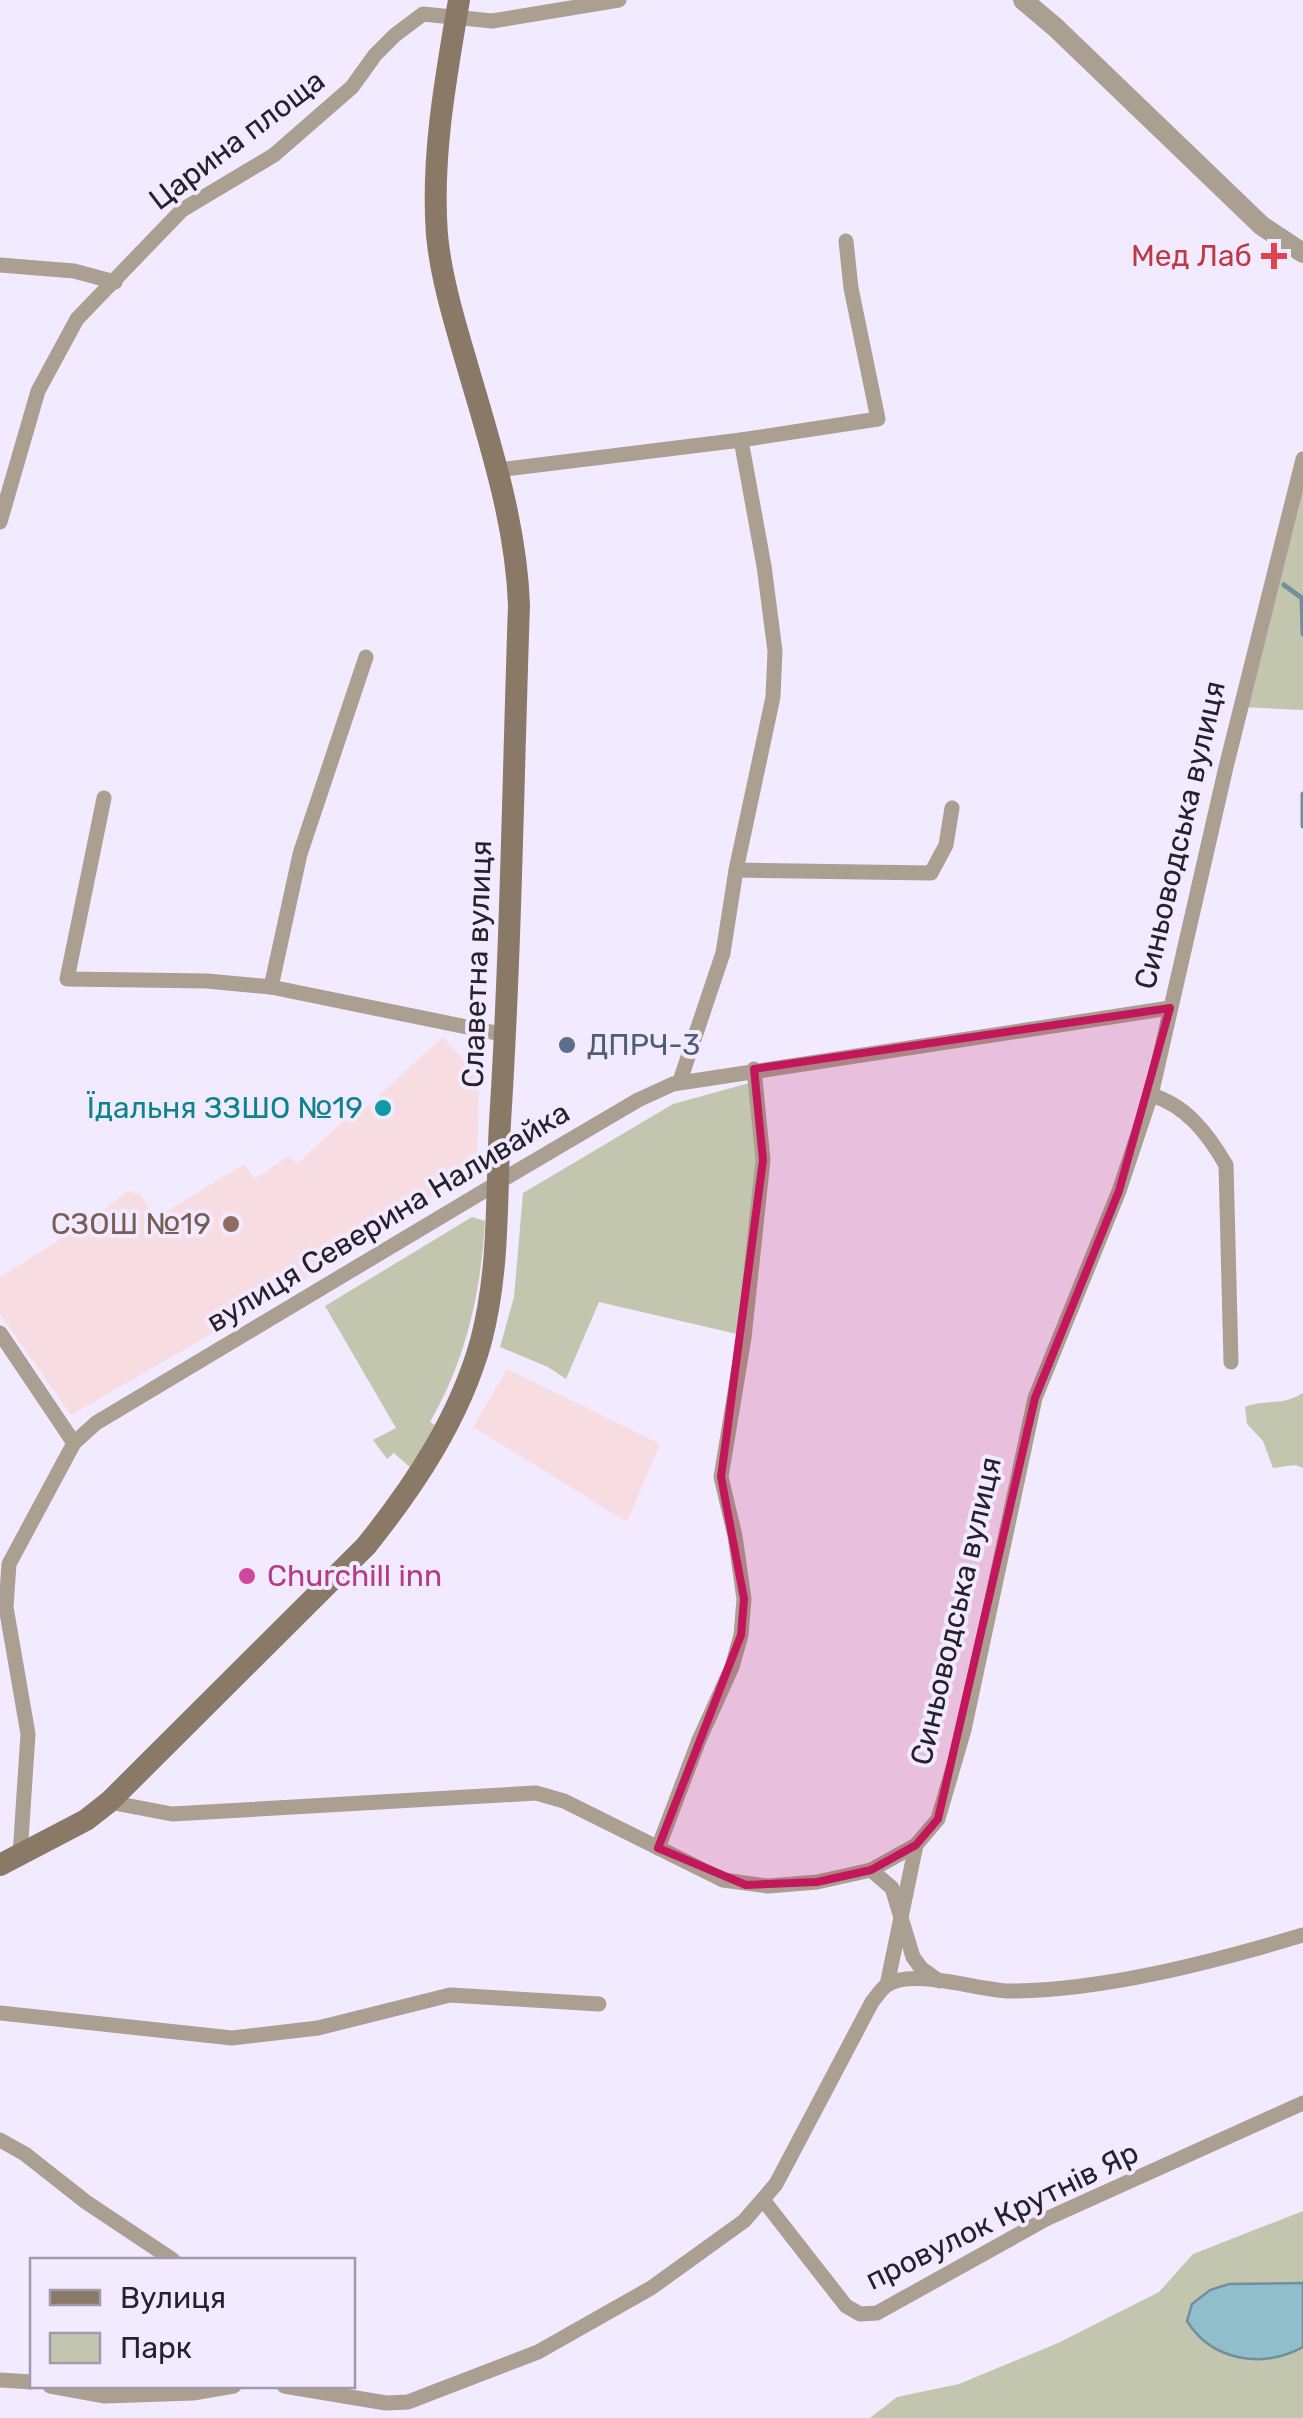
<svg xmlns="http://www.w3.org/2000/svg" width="1303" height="2418" viewBox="0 0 1303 2418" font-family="Rubik,sans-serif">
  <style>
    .education { fill: #f7dce2 }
    .green { fill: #c3c6ae }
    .water { fill: #91becb; stroke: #718f9c; stroke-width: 2.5 }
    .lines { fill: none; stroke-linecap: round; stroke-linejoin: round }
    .stream { stroke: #718f9c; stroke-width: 5 }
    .minor { stroke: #ab9f92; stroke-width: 15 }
    .tertiary { stroke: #ab9f92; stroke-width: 20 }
    .secondary { stroke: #8b7967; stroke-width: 22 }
    .marked { fill: #c2185b; fill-opacity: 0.2; stroke: #c2185b; stroke-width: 8; stroke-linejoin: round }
    .health-dot { fill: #e0444e; stroke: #f2eafe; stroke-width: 4 }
    .service-dot { fill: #5c6f8a; stroke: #f2eafe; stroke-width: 4 }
    .culture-dot { fill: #0f9aa8; stroke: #f2eafe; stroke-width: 4 }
    .education-dot { fill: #8d6e63; stroke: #f2eafe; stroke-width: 4 }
    .hotel-dot { fill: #d1479c; stroke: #f2eafe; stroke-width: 4 }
    .labels { text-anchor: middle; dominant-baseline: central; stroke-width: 8; stroke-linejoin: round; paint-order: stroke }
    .street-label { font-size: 30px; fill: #26212d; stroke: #f2eafe }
    .health-label { font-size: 30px; fill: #be3a42; stroke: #f2eafe; text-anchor: end }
    .service-label { font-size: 30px; fill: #4e5e75; stroke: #f2eafe; text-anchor: start }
    .culture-label { font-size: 30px; fill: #0d838f; stroke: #f2eafe; text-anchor: end }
    .education-label { font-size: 30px; fill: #785e54; stroke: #f2eafe; text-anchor: end }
    .hotel-label { font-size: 30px; fill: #b23c85; stroke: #f2eafe; text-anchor: start }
  </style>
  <rect width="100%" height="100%" fill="#f2eafe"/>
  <g class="education">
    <path d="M443,1037L479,1077L477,1174L458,1185L456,1182L418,1205L416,1202L372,1228L377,1238L71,1415L0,1314V1277L91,1220L128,1191L140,1194L156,1218L244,1164L255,1179L289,1156L297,1164L347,1118L351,1121Z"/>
    <path d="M507,1369L660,1444L627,1522L473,1427Z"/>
  </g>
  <g class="green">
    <path d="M1303,459V710L1241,707Z"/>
    <path d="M753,1082L761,1160L741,1335L599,1302L566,1379L548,1367L500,1347L514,1297L523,1193L673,1104Z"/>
    <path d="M472,1217L485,1221C481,1292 466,1360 430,1422L438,1427L412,1469L394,1453L387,1459L373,1440L396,1428L325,1306Z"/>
    <path d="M1303,1393V1468L1295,1465L1273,1468L1263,1441L1247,1424L1245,1407C1269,1398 1280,1407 1303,1393Z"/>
    <path d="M1303,2211V2283C1261,2290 1228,2272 1192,2304L1303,2342V2418H870L897,2397L959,2384L1058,2343L1159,2292L1193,2254Z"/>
  </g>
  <path class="water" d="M1303,2283V2347C1262,2369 1212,2361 1187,2321L1192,2304L1210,2290L1229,2284Z"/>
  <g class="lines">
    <g class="stream">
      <path d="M1284,585L1302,598L1303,634"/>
      <path d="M1303,794V826"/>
    </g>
    <g class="minor">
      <path d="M0,265L74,271L115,282"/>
      <path d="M498,470L741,440"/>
      <path d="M0,522L38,391L77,319L182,210L274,155L352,87L375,55L395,35L423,14L492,21L619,0"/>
      <path d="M104,798L67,979L207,981L271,987L506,1035"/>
      <path d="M736,870L931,873L946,845L952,808"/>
      <path d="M271,987L300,854L366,657"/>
      <path d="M680,1081L723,953L736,870L773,697L775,651L764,566L741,440L878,419L851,288L846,241"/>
      <path d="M1151,1095C1186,1105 1208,1134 1226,1165L1231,1362"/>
      <path d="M0,1333L74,1443"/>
      <path d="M109,1802L172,1814L536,1793L564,1801L723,1880L768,1886L817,1882L871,1870L916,1845L938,1819L964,1730L1035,1398L1119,1191L1151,1095L1226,767L1303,459"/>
      <path d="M658,1848L699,1740L732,1667L741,1635L744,1599L735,1536L721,1477L744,1338L763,1160L754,1069"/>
      <path d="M20,1855L28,1734L6,1607L9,1564L74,1443L96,1423L514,1173L638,1100L673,1084L1170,1008"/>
      <path d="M871,1870L892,1888L913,1957L921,1968L939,1981"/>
      <path d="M887,1985L916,1845"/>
      <path d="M0,2013L232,2038L318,2028L450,1995L599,2004"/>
      <path d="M0,2140L25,2154L86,2202L173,2260"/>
      <path d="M764,2201L846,2306L860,2314L877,2313L1046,2219L1303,2103"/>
      <path d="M0,2380L32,2382"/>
      <path d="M50,2386L105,2396L193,2393L234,2386"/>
      <path d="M284,2386L386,2403L408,2402L538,2352L651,2288L744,2221L776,2184L872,2002C876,1997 882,1988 887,1985C914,1968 977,1990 1009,1991C1102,1991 1213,1962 1303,1935"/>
    </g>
    <path class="tertiary" d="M1023,0L1055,27L1262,226L1303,253"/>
    <path class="secondary" d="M0,1865L86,1820L109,1802L366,1546C415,1485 460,1417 481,1341C500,1269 496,1196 500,1122C511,950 513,778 519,605C516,521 489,441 466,361C454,320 441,277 437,235C431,157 446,76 459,0"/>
  </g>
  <path class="marked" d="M1170,1008L1119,1191L1035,1398L938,1819L916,1845L871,1870L817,1882L746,1885L658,1848L741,1635L744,1599L721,1477L763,1160L754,1069Z"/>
  <path class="health-dot" d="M1269 241h10v10h10v10h-10v10h-10v-10h-10v-10h10z"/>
  <circle class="service-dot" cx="567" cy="1045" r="10"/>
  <circle class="culture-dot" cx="383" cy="1108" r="10"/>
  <circle class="education-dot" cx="231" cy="1224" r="10"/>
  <circle class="hotel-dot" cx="247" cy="1576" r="10"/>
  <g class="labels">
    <g class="street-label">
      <text transform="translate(237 140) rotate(-37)">Царина площа</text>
      <text transform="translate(1180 835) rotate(-77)">Синьоводська вулиця</text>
      <text transform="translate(477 964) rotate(-88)">Славетна вулиця</text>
      <text transform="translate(388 1217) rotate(-31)">вулиця Северина Наливайка</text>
      <text transform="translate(956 1611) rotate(-77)">Синьоводська вулиця</text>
      <text transform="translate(1002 2216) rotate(-26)">провулок Крутнів Яр</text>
    </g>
    <g class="health-label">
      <text x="1252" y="256">Мед Лаб</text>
    </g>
    <g class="service-label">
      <text x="587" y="1045">ДПРЧ-3</text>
    </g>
    <g class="culture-label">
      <text x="363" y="1108">Їдальня ЗЗШО №19</text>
    </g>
    <g class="education-label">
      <text x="211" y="1224">СЗОШ №19</text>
    </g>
    <g class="hotel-label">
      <text x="267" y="1576">Churchill inn</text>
    </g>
  </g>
  <rect x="30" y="2258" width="325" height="130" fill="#f2eafe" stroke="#a09aaa" stroke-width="2.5"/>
  <rect x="50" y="2290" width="50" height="15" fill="#8b7967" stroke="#a09aaa" stroke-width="2.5"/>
  <text x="120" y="2308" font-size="30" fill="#26212d">Вулиця</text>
  <rect x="50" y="2333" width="50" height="30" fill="#c3c6ae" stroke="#a09aaa" stroke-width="2.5"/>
  <text x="120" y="2358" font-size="30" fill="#26212d">Парк</text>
</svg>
